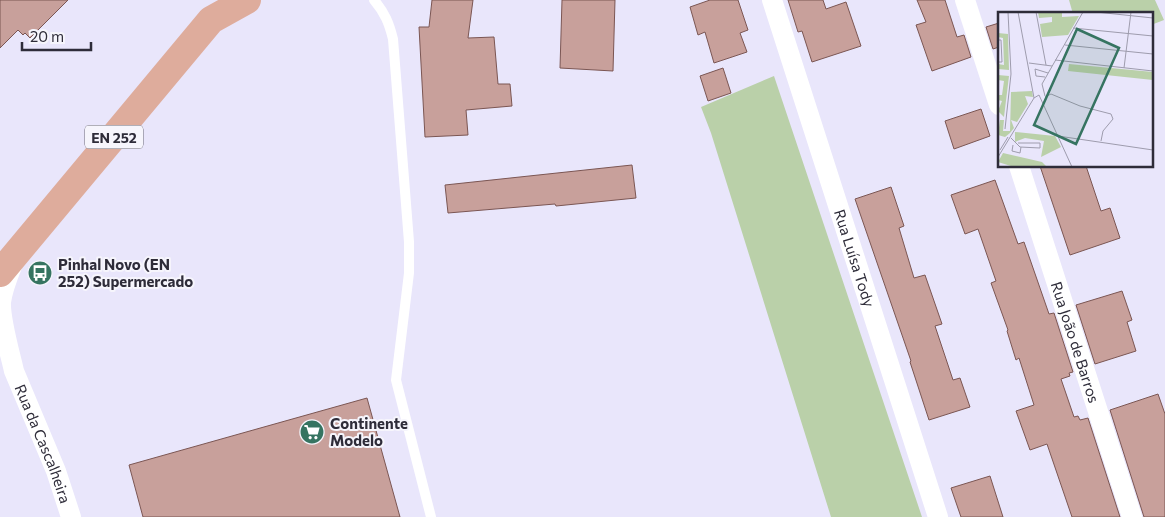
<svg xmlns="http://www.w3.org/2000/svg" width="1165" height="517" viewBox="0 0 1165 517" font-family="Commissioner,sans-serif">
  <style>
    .green { fill: #bad0a9 }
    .building { fill: #c8a09b; stroke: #7b5653 }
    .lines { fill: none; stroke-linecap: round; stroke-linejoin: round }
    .lane { stroke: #fff; stroke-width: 10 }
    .street { stroke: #fff; stroke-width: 20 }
    .primary { stroke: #deac9c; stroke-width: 28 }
    .labels { text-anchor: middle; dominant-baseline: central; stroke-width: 4; stroke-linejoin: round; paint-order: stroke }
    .shield { fill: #f6f5fc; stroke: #6a6874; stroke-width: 1 }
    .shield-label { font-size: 14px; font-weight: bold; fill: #2e2c39 }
    .street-label { font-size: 15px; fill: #2e2c39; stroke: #f6f5fc }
    .poi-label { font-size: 15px; font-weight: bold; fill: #2e2c39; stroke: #f6f5fc; text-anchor: start }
    .inset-road { fill: none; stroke: #9e9cad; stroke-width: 1 }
    .view { fill: #367461; fill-opacity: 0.15; stroke: #367461; stroke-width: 2.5 }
    .inset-edge { fill: none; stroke: #2e2c39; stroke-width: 2.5 }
  </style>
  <rect width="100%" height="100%" fill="#e9e6fb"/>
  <g class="green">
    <path d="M1069,0H1155L1164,20L1151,25V14H1073Z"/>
    <path d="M774,76L922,517H831L711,133L701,107Z"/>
  </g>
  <g class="building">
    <path d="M0,0H68L30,38L25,33L23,35L18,30L0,48Z"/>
    <path d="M432,0H473L468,38L494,37L498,84H510L512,106L466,110L468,135L425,137L419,27H429Z"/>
    <path d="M562,0H615L613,71L560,68Z"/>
    <path d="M710,0H738L748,30L740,33L747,52L714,63L705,32L698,35L690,7Z"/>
    <path d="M788,0H823L826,9L846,2L861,46L812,62L802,31L798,32Z"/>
    <path d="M917,0H945L957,37L964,35L971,57L932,71L916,25L926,22Z"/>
    <path d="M999,23V47L993,49L986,27Z"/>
    <path d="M723,68L731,93L708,101L700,76Z"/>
    <path d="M981,109L990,136L954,149L945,121Z"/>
    <path d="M632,165L636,198L556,206L555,204L448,213L445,185Z"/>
    <path d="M1040,166H1086L1101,211L1110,208L1120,238L1070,255Z"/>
    <path d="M995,180L1018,244L1024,242L1049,314L1054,313L1073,372L1069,373L1070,376L1061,379L1074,417L1078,416L1080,420L1088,418L1120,517H1072L1047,444L1030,450L1016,411L1034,405L1019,358L1016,360L1007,331L1008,330L991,283L996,281L978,229L965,234L951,195Z"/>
    <path d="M891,187L904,226L899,228L914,278L925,275L942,324L935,326L953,380L960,378L970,407L929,420L910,362L911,361L855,199Z"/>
    <path d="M1122,291L1132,320L1127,322L1136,351L1095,364L1076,305Z"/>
    <path d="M1158,394L1165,414V517H1144L1110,410Z"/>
    <path d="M367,398L400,517H143L129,465Z"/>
    <path d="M990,476L1003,517H961L951,488Z"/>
  </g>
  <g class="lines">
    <path class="lane" d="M374,0C385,13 389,23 393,39L409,242V273L396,380L431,517"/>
    <g class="street">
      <path id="s1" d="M772,0L938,517"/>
      <path d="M965,0L999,105"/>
      <path id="s2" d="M1019,166L1132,517"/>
      <path id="s3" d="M14,261C9,274 3,287 1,302C0,319 10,353 14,371L56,471L71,517"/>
    </g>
    <path class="primary" d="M0,273L211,20L247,0"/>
  </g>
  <defs>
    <symbol id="bus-disc" viewBox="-11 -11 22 22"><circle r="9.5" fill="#367461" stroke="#f6f5fc"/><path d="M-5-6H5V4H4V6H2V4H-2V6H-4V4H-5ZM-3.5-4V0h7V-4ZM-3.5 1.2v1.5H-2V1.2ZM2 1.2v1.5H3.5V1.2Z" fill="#fff"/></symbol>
    <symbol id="supermarket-disc" viewBox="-11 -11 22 22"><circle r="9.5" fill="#367461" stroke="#f6f5fc"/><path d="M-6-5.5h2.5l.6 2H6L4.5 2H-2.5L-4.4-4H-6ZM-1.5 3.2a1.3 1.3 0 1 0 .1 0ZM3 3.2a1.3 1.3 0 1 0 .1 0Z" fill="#fff"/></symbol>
  </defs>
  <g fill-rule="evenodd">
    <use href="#bus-disc" x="26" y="259" width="28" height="28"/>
    <use href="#supermarket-disc" x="298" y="418" width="28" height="28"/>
  </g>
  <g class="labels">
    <rect class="shield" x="85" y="125.5" width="58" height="23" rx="4"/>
    <g class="shield-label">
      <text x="114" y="137">EN 252</text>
    </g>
    <g class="street-label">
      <text stroke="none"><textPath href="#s1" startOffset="271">Rua Luísa Tody</textPath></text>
      <text stroke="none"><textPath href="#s2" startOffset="185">Rua João de Barros</textPath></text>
      <text stroke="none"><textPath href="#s3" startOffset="192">Rua da Cascalheira</textPath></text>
    </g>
    <g class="poi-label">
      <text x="58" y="264">Pinhal Novo (EN<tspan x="58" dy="17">252) Supermercado</tspan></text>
      <text x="330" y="423">Continente<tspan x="330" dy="17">Modelo</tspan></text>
    </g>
  </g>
  <g transform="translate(998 12)">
    <rect width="155" height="155" fill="#e9e6fb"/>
    <path d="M40,0H64V5L81,4L70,23L44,25L42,12L54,10V5L41,6ZM0,21L10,22L11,58L0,57V52L6,53L5,26L0,25ZM71,52L155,60V68L70,59ZM0,63L11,64L6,105L0,99L4,89L0,88V83H4L6,69L0,68ZM34,79L35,85L27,84L30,92L19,110L13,108L16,116L12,121L7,125L0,123L2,108H6L5,119H12L13,80ZM17,120L57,124L63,135L43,145L46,129L27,126L17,130ZM5,141L44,150L48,154L16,155L0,150Z" fill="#bad0a9"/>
    <path class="inset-road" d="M20,0L36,86M38,0L48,53M98,0L155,6M75,16L155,24M0,28H3L4,50H0M67,33L155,42M57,48L155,59M31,51L54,54M126,56L133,0M47,65L38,64L37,57L50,61M47,84L44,72L85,0M47,85L53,82L82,94L113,102L115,107L105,119L103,129M7,117L13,62L10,0M60,124L155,138M13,126L22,135L42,136V131H20M15,133L14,139L22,141L23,135M2,138L10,125M0,145L36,86L41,83L74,155"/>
    <path class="view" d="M79,17L121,36L78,132L36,113Z"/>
    <rect width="155" height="155" class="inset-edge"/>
  </g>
  <path d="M22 42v8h69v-8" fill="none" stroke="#2e2c39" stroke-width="2.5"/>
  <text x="30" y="42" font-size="15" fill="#2e2c39" stroke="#f6f5fc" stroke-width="4" paint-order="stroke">20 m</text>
</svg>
